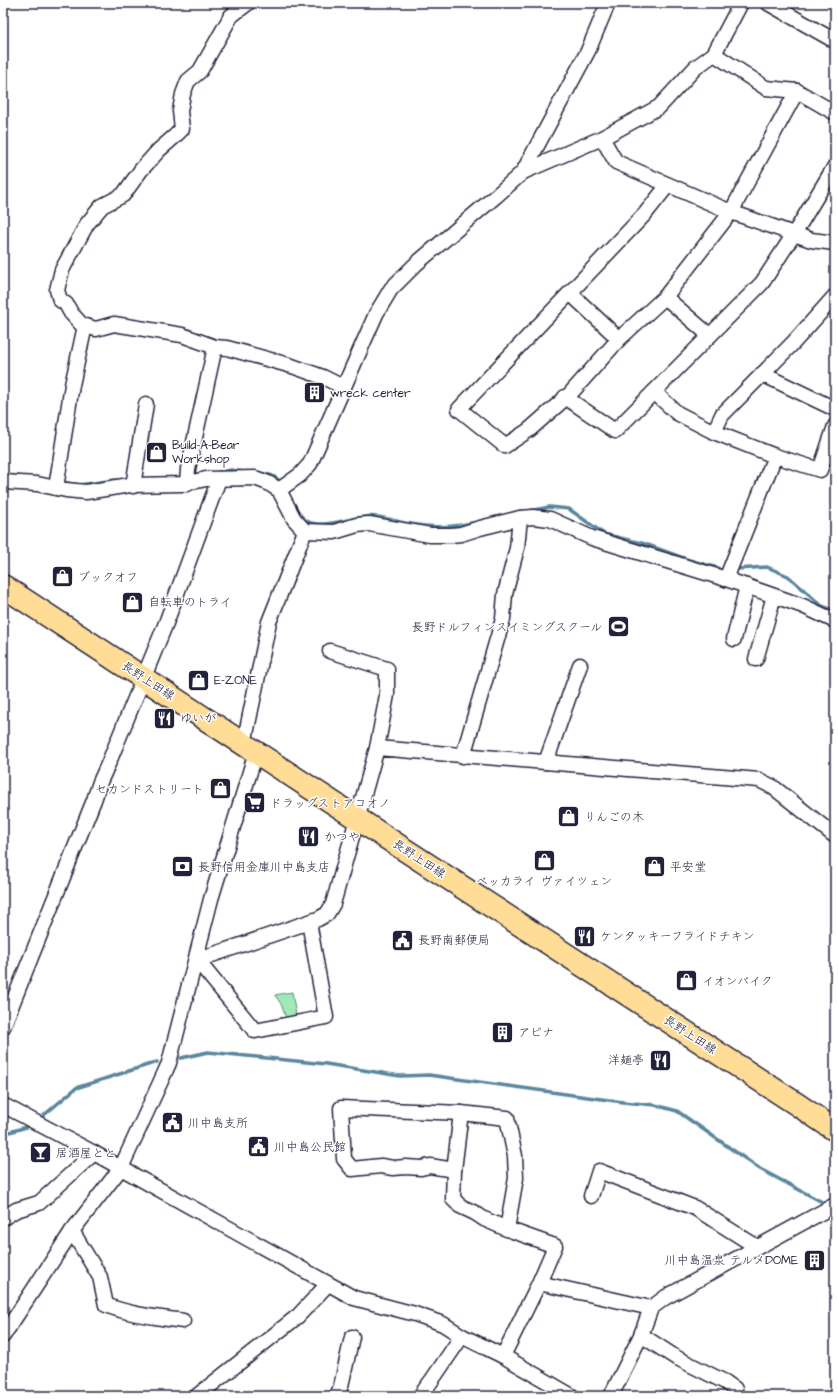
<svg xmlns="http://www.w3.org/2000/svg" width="838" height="1399" viewBox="0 0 838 1399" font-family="'Architects Daughter','Klee One',sans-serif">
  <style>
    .green { fill: #a1eab8; stroke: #62867a }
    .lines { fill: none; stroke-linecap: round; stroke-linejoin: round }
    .stream { stroke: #5a869f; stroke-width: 3.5 }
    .street-casing { stroke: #22223b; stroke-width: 17 }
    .primary-casing { stroke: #22223b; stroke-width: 25 }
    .street { stroke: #fff; stroke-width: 14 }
    .primary { stroke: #ffdd96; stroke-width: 22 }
    .labels { text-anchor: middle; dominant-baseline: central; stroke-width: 3; stroke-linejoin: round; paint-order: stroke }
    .poi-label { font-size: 12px; fill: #22223b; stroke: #fff; text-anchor: start }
    .street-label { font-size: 12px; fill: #22223b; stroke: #fff }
  </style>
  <rect width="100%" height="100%" fill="#fff"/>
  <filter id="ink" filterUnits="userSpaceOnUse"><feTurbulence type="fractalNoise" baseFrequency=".025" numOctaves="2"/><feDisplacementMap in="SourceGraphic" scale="8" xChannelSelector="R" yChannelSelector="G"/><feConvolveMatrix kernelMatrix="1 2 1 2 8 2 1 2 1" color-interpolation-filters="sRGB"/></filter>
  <g filter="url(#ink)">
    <path class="green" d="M292,992L296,1015L286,1018L281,1004L275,995Z"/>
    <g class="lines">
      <g class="stream">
        <path d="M221,472L231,470L244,472"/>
        <path d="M258,473C269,474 276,475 282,485"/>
        <path d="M3,475L18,476"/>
        <path d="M62,482L79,485L115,480"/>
        <path d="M293,503C298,511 302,521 311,523C325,527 348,519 363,517C382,515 392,521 411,524C435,529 453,527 477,522"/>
        <path d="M528,511L550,507L569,509L604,534L645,544L689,560L718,568"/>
        <path d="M737,569L767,567L788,576L822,606L835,611"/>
        <path d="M181,1058L208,1052L326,1064L400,1076L429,1075L623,1102L655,1105L677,1111L760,1169L824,1203"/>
        <path d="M43,1116L76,1088L157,1062"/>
        <path d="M3,1134L26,1127"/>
      </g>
      <defs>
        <g id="street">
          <path d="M248,3L231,16L200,71L188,81L183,94L180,111L182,129L174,137L159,150L141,170L123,195L102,206L87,224L62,270L57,290L60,300L66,304L71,313L82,325L85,326L96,329L114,324L182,335L215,347L227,348L292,366L323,377L343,387"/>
          <path d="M768,3L835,41"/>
          <path d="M714,54L766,88L797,91L835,113"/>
          <path d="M602,138L616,162L731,212L811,240L835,243"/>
          <path d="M523,172L588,51L608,3"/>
          <path d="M668,185L645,214L459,409L505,446L529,430L570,394L619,339L665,297L731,212L797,91"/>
          <path d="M571,294L619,339"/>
          <path d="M665,297L709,335"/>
          <path d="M762,374L835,409"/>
          <path d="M654,392L677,413L714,432L775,456L820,470L835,426"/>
          <path d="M565,397L615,431L762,283L794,234L835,166"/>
          <path d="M714,432L722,415L794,342L835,296"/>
          <path d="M3,482L37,484L66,490L86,492L130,485L183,484L206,479L255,478L268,483L279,490L294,519L305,531L334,532L357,525L369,524L430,535H451L461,534L480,528L520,518L533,517L550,519L592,538L726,579L803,606L835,621"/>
          <path d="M187,484L188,469L215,347"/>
          <path d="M133,486L146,404"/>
          <path d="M56,488L72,385L85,326"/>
          <path d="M279,490L300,475L310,464L376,314L391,289L416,264L496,196L523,172L602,138L659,107L695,68L714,54L741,3"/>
          <path d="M726,579L775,456"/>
          <path d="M734,639L747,586"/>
          <path d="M330,651L387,669V695L377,748"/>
          <path d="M756,659L774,596"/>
          <path d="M244,744L269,622L305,531"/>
          <path d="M463,756L503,619L505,594L517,548L520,518"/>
          <path d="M546,762L580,665"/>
          <path d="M309,922L326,1017L255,1031L197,960L318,919L327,914L333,904L377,748L759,780L773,787L835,836"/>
          <path d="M3,1027L94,800L100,782L109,762L166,623L219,479"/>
          <path d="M3,1105L94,1153L354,1298L415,1314L443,1324L462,1336L503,1356L572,1396"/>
          <path d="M461,1113L454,1170L453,1199L460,1206L475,1213L484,1219L507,1229L555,1246L539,1283L503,1356"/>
          <path d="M454,1170L430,1166L421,1168L406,1167L393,1168L381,1166L352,1169L344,1159L341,1108L461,1113L507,1118L515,1156L516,1178L507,1229"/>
          <path d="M591,1196L599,1171L695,1208L757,1247"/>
          <path d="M3,1218L16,1210L39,1203L94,1153"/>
          <path d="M72,1231L100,1277L106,1305C130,1315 157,1317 183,1321"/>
          <path d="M539,1283L651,1308"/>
          <path d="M641,1335L675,1357L725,1382L735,1389L736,1396"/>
          <path d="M3,1336L72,1231L121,1168L165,1072L169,1063L211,899L256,752"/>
          <path d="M197,1396L298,1316L328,1284"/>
          <path d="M337,1396L341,1386L352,1337"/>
          <path d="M420,1396L432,1380L462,1336"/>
          <path d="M611,1396L641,1335L651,1308L666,1297L835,1205"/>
        </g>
        <path id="primary" d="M3,586C267,760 532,934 798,1105L835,1130"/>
      </defs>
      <use href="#street" class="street-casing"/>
      <use href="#primary" class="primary-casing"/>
      <use href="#street" class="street"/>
      <use href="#primary" class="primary"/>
    </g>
  </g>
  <defs>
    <symbol id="building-square" viewBox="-11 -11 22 22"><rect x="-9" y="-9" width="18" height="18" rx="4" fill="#22223b" stroke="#fff"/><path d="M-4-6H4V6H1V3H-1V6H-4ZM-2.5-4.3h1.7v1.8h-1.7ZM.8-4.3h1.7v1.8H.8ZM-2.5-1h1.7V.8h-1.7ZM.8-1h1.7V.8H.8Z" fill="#fff"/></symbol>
    <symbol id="shop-square" viewBox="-11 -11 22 22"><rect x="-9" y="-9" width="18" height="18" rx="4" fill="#22223b" stroke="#fff"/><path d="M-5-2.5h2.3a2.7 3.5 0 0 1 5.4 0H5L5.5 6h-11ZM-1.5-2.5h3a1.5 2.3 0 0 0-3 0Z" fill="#fff"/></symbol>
    <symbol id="stadium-square" viewBox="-11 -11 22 22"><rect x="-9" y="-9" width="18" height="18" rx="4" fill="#22223b" stroke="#fff"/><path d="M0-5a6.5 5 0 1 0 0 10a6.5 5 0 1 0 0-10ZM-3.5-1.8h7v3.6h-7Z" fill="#fff"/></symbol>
    <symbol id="restaurant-square" viewBox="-11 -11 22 22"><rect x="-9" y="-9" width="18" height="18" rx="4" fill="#22223b" stroke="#fff"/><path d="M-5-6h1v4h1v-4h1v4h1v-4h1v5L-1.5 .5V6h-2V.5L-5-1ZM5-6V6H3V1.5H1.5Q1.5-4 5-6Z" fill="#fff"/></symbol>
    <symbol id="supermarket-square" viewBox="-11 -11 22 22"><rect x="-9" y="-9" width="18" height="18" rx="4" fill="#22223b" stroke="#fff"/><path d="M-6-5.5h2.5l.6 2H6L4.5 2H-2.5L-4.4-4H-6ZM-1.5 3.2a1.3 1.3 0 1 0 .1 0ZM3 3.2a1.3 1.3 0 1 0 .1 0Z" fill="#fff"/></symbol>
    <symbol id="bank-square" viewBox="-11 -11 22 22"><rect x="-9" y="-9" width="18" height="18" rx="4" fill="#22223b" stroke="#fff"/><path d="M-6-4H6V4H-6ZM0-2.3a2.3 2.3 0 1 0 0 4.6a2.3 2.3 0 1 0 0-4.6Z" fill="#fff"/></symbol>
    <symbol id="civic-square" viewBox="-11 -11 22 22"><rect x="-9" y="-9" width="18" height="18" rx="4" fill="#22223b" stroke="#fff"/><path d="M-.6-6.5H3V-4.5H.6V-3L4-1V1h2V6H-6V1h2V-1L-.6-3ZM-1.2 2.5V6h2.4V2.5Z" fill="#fff"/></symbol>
    <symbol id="bar-square" viewBox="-11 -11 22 22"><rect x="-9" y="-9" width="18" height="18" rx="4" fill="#22223b" stroke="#fff"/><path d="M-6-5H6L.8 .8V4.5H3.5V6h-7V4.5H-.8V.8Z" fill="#fff"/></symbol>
  </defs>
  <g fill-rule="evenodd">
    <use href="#building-square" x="302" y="380" width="25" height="25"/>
    <use href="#shop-square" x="144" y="440" width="25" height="25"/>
    <use href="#shop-square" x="50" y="564" width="25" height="25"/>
    <use href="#shop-square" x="120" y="590" width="25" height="25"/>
    <use href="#stadium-square" x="606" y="614" width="25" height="25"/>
    <use href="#shop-square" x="186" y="668" width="25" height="25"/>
    <use href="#restaurant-square" x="152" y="706" width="25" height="25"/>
    <use href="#shop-square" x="208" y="776" width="25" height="25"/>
    <use href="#supermarket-square" x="242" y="790" width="25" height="25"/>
    <use href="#shop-square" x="556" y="804" width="25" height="25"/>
    <use href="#restaurant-square" x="296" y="824" width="25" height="25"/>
    <use href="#shop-square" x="532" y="848" width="25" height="25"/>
    <use href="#bank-square" x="170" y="854" width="25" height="25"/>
    <use href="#shop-square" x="642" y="854" width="25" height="25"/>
    <use href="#restaurant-square" x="572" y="924" width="25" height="25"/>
    <use href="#civic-square" x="390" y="928" width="25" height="25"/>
    <use href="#shop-square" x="674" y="968" width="25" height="25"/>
    <use href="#building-square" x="490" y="1020" width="25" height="25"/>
    <use href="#restaurant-square" x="648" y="1048" width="25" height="25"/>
    <use href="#civic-square" x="160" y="1110" width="25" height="25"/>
    <use href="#civic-square" x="246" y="1134" width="25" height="25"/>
    <use href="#bar-square" x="28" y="1140" width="25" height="25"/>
    <use href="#building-square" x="802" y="1248" width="25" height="25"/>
  </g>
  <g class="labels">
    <g class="poi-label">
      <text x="330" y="393">wreck center</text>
      <text x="172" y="445">Build-A-Bear<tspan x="172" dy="14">Workshop</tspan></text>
      <text x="78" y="577">ブックオフ</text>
      <text x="148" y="602">自転車のトライ</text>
      <text x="602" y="627" text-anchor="end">長野ドルフィンスイミングスクール</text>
      <text x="214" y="680">E-ZONE</text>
      <text x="180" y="718">ゆいが</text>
      <text x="204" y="789" text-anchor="end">セカンドストリート</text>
      <text x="270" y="803">ドラッグストアコオノ</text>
      <text x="584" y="817">りんごの木</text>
      <text x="324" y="837">かつや</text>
      <text x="198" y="867">長野信用金庫川中島支店</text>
      <text x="670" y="867">平安堂</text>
      <text x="544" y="881" text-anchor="middle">ベッカライ ヴァイツェン</text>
      <text x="600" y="936">ケンタッキーフライドチキン</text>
      <text x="418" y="940">長野南郵便局</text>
      <text x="702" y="981">イオンバイク</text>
      <text x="518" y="1032">アピナ</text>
      <text x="644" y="1060" text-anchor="end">洋麺亭</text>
      <text x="188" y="1123">川中島支所</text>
      <text x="274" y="1147">川中島公民館</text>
      <text x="56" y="1153">居酒屋とと</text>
      <text x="798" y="1260" text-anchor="end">川中島温泉 テルメDOME</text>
    </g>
    <g class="street-label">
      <text transform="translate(148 681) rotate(33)">長野上田線</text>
      <text transform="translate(419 859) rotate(33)">長野上田線</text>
      <text transform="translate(690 1035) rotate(33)">長野上田線</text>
    </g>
  </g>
  <rect width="838" height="1399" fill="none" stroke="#fff" stroke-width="16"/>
  <rect x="8" y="8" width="822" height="1383" fill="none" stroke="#22223b" stroke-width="1.5" filter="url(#ink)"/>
</svg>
